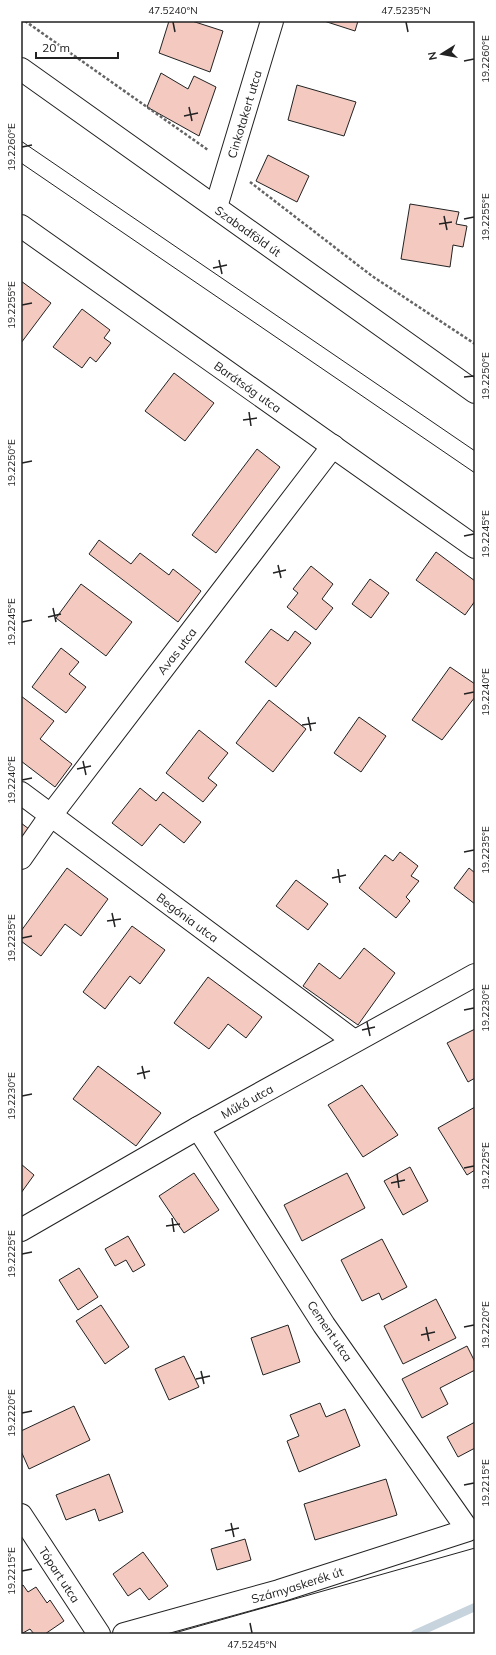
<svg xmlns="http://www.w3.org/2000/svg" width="496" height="1655" viewBox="0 0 496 1655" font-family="Mulish,sans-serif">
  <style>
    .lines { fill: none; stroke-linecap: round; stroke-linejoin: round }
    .stream { stroke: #c7d3dd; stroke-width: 8 }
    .building { fill: #f3c9c0; stroke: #222 }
    .minor-casing { stroke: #222; stroke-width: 24 }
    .primary-casing { stroke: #222; stroke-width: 24 }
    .path { stroke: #646464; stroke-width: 2.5; stroke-dasharray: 3 2; stroke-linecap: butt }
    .minor { stroke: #fff; stroke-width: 22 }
    .primary { stroke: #fff; stroke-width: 22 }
    .tram { stroke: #222; stroke-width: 1 }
    .ticks { fill: none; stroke: #222; stroke-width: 1.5 }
    .labels { text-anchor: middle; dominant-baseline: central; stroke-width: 3; stroke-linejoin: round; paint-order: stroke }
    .street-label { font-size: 12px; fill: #222; stroke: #fff }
    .neatline { fill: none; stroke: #222; stroke-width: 1.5 }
    .ticks-label { font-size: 10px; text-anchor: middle; fill: #222 }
  </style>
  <rect width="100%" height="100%" fill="#fff"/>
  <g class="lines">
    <path class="stream" d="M415,1634L475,1607"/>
  </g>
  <g class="building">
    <path d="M169,21H192L223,31L210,72L159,53Z"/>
    <path d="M324,21H358L355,31Z"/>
    <path d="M161,73L188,89L194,76L216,87L199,136L147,107Z"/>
    <path d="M297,85L356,102L344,136L288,120Z"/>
    <path d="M268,155L309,176L297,202L256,181Z"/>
    <path d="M410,204L459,212L456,224L467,226L463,247L453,245L450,267L401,259Z"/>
    <path d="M21,281L51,303L21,343Z"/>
    <path d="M82,309L110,330L104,338L111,343L96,362L90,357L82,368L53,347Z"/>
    <path d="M174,373L214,403L185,441L145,411Z"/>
    <path d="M257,449L280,467L216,553L192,535Z"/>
    <path d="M99,540L131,564L140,553L169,575L173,569L201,591L178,622L89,554Z"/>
    <path d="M436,552L475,581V601L465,615L416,580Z"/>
    <path d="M311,566L333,584L322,599L333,608L316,630L287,607L298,593L293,589Z"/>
    <path d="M370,579L389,593L371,618L352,604Z"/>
    <path d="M81,584L132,622L106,656L56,618Z"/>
    <path d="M271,629L288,641L295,631L311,643L276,687L245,662Z"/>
    <path d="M61,648L79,662L69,674L86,687L66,713L32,687Z"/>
    <path d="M450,667L475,684V697L442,740L412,720Z"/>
    <path d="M21,696L54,721L40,739L72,764L55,787L21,761Z"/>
    <path d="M269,700L306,729L273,772L236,743Z"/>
    <path d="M359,717L386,736L361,772L334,753Z"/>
    <path d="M199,730L228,753L208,778L217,785L203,802L166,773Z"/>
    <path d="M140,788L156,801L163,792L201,822L184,843L160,824L142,846L112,823Z"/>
    <path d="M21,823L29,829L21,840Z"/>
    <path d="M400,852L418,866L411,876L419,881L406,897L410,901L396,918L359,888L385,855L393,861Z"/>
    <path d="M67,868L108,899L81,936L65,924L41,956L21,941V931Z"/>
    <path d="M469,868L475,873V904L454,888Z"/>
    <path d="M296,880L328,904L308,930L276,906Z"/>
    <path d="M132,926L165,950L140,984L130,976L105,1009L83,992Z"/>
    <path d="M364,948L395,973L358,1025L303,986L319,963L340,979Z"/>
    <path d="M208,977L262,1017L246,1038L228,1024L209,1049L174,1023Z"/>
    <path d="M475,1029V1078L468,1082L447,1043Z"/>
    <path d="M98,1066L161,1113L136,1146L73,1099Z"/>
    <path d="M362,1085L398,1135L363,1157L328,1105Z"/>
    <path d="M475,1107V1170L467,1175L438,1128Z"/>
    <path d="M21,1164L34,1175L21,1193Z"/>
    <path d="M410,1167L428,1201L403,1215L384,1181Z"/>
    <path d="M194,1173L219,1210L184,1233L159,1196Z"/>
    <path d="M347,1173L365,1208L302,1241L284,1205Z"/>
    <path d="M128,1236L145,1265L133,1272L126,1260L115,1266L105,1249Z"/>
    <path d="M382,1239L407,1287L382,1300L379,1293L362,1301L341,1260Z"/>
    <path d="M79,1268L98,1297L78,1310L59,1280Z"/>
    <path d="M436,1299L456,1338L403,1364L384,1326Z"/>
    <path d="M101,1305L129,1347L105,1364L76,1321Z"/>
    <path d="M288,1325L300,1362L263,1375L251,1338Z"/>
    <path d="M467,1346L475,1362V1370L440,1388L448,1404L422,1418L402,1379Z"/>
    <path d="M184,1356L199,1387L169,1400L155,1369Z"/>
    <path d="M320,1403L326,1417L345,1409L360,1446L299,1472L287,1441L299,1436L290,1415Z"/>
    <path d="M74,1406L90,1440L29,1469L21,1451V1431Z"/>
    <path d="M475,1422V1448L458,1457L447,1437Z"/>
    <path d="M109,1474L123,1512L99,1521L95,1509L66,1520L56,1495Z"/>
    <path d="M386,1479L397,1515L315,1540L304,1504Z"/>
    <path d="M245,1539L251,1560L217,1570L211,1549Z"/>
    <path d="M143,1552L168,1586L149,1600L140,1588L128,1596L113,1574Z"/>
    <path d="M23,1585L28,1592L36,1587L47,1603L50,1600L64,1621L45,1634H34L30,1629L21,1634V1586Z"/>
  </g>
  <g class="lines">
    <defs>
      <g id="minor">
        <path id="s1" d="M216,207L272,21"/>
        <path id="s2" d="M21,226L475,547"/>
        <path id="s3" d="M21,793L354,1041"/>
        <path id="s4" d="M21,858L51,815L333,446"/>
        <path id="s5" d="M21,1230L198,1128L475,975"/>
        <path id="s6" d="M21,1515L99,1634"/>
        <path id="s7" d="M124,1634L279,1591L468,1530L324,1325L198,1128"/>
      </g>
      <g id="primary">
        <path id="s8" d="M21,69L475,392"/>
      </g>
    </defs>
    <use href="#minor" class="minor-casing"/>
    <use href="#primary" class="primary-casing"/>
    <g class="path">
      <path d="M25,21L208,150"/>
      <path d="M250,182L372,276L475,344"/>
    </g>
    <use href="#minor" class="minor"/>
    <use href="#primary" class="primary"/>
    <g class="tram">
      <path d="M21,141L475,451"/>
      <path d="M21,163L475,473"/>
      <path d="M171,1634L475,1548"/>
    </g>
  </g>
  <path class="ticks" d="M173,22L175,32M406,22L408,32M464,61L474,59M189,107L192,121M184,116L198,113M22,147L32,145M444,216L447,230M464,219L474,217M439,224L452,222M219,260L222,274M213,268L227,265M22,305L32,303M464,377L474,376M249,412L251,426M243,420L257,418M22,463L32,461M464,536L474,534M278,565L281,578M273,573L286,570M53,608L56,622M48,617L61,614M22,622L32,620M464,694L474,692M308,717L311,731M302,725L316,723M83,761L86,775M77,769L91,766M22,780L32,778M464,852L474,850M338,869L340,883M332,878L346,875M112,913L115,927M107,921L121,919M22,938L32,936M464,1010L474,1008M367,1022L370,1036M362,1030L375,1027M142,1066L145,1079M137,1074L150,1071M22,1096L32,1094M464,1168L474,1166M397,1174L399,1188M391,1183L405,1180M172,1218L174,1232M166,1226L180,1224M22,1254L32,1252M426,1327L429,1341M464,1327L474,1325M421,1335L435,1332M201,1371L204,1384M196,1379L210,1376M22,1413L32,1411M464,1485L474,1483M231,1523L234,1537M225,1531L239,1528M22,1571L32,1569M250,1623L252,1633"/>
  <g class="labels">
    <g class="street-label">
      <text stroke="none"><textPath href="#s1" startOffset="97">Cinkotakert utca</textPath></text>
      <text stroke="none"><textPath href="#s8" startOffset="279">Szabadföld út</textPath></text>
      <text stroke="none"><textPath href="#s2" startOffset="278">Barátság utca</textPath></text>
      <text stroke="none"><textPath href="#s4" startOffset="259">Avas utca</textPath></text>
      <text stroke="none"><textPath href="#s3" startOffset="208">Begónia utca</textPath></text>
      <text stroke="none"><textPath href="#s5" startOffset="260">Műkő utca</textPath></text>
      <text transform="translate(330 1331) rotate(56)">Cement utca</text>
      <text stroke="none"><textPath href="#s6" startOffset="71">Tópart utca</textPath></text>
      <text stroke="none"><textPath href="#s7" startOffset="180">Szárnyaskerék út</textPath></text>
    </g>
  </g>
  <rect width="496" height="1655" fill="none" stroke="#ffffff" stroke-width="44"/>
  <g transform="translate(442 54) rotate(259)" stroke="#ffffff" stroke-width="3" paint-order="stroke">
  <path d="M0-3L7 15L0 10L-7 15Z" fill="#222222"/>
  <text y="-6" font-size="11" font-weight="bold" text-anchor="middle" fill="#222222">N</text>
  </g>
  <path d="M36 52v6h82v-6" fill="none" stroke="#222222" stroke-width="2"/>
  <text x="42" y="52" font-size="12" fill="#222222" stroke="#ffffff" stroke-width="3" paint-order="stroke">20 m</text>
  <rect x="22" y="22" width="452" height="1611" class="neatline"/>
  <g class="ticks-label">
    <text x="173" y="14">47.5240°N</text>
    <text x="406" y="14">47.5235°N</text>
    <text transform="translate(485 59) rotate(-90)" y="4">19.2260°E</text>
    <text transform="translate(11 147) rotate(-90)" y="4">19.2260°E</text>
    <text transform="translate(485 217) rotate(-90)" y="4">19.2255°E</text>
    <text transform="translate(11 305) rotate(-90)" y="4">19.2255°E</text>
    <text transform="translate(485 376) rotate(-90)" y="4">19.2250°E</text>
    <text transform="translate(11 463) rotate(-90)" y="4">19.2250°E</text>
    <text transform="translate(485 534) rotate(-90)" y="4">19.2245°E</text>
    <text transform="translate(11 622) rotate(-90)" y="4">19.2245°E</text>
    <text transform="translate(485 692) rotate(-90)" y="4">19.2240°E</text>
    <text transform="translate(11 780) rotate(-90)" y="4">19.2240°E</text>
    <text transform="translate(485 850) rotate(-90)" y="4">19.2235°E</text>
    <text transform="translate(11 938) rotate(-90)" y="4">19.2235°E</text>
    <text transform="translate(485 1008) rotate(-90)" y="4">19.2230°E</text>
    <text transform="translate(11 1096) rotate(-90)" y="4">19.2230°E</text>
    <text transform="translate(485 1166) rotate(-90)" y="4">19.2225°E</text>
    <text transform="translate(11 1254) rotate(-90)" y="4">19.2225°E</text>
    <text transform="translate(485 1325) rotate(-90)" y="4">19.2220°E</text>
    <text transform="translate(11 1413) rotate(-90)" y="4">19.2220°E</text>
    <text transform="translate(485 1483) rotate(-90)" y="4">19.2215°E</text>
    <text transform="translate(11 1571) rotate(-90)" y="4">19.2215°E</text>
    <text x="252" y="1648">47.5245°N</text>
  </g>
</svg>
